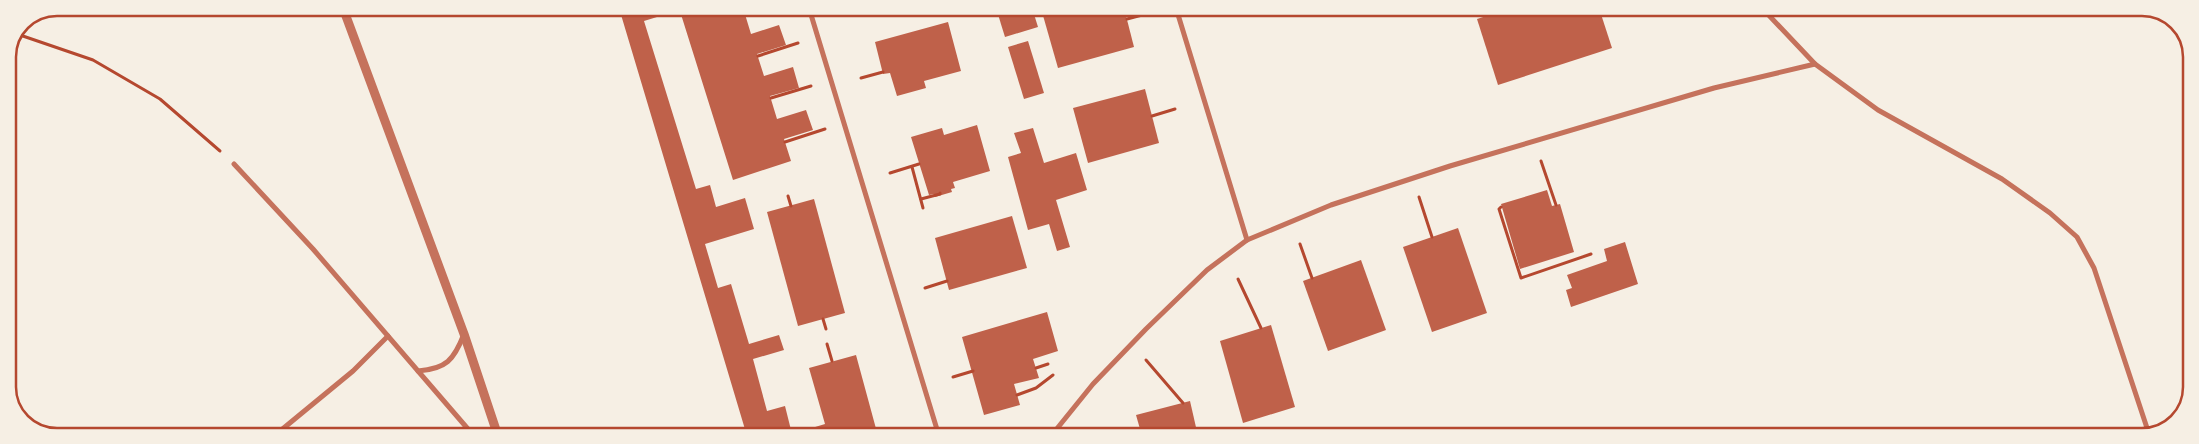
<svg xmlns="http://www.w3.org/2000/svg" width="2199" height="444" viewBox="0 0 2199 444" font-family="'Fira Sans',sans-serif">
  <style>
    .building { fill: #bf614a }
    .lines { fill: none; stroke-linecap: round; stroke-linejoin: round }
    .path { stroke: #b5482f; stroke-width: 3 }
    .minor { stroke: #c5725c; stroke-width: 5 }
    .tertiary { stroke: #c5725c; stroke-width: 9 }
    .rim { fill: none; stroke: #b5482f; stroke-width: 2.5 }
  </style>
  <rect width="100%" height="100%" fill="#f6efe4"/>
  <g class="building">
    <path d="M619,8H654L657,17L644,21L696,189L710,185L716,207L745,198L754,229L705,244L718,288L731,284L749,344L779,335L784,350L753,359L767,411L785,406L792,434L825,424L809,368L856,355L878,436H829L828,434L822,436H747Z"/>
    <path d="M679,8H753L744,11L751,34L779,25L786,45L757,54L764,76L793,67L799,88L770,96L777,119L806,110L813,130L784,139L791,161L733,180Z"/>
    <path d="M996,8H1032L1038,27L1005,37Z"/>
    <path d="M1056,8H1124L1134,47L1058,68L1042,12Z"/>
    <path d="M1511,8H1599L1612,48L1498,85L1477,19Z"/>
    <path d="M948,22L961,71L924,81L926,88L897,96L890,73L883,74L875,42Z"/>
    <path d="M1028,41L1044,93L1024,99L1008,47Z"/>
    <path d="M1145,89L1159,143L1088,163L1073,108Z"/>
    <path d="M977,125L990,171L953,182L955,188L951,189L952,192L935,197L934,194L929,195L911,137L942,128L944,135Z"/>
    <path d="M1033,128L1044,163L1076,153L1087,190L1056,200L1070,247L1057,251L1049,224L1028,230L1008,157L1021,153L1014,133Z"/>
    <path d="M1547,190L1552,206L1560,204L1574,252L1520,269L1501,204Z"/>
    <path d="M814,199L845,313L798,326L767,212Z"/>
    <path d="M1012,216L1027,268L949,290L935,238Z"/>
    <path d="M1458,228L1487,313L1432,332L1403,247Z"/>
    <path d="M1625,242L1638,284L1571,307L1566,290L1572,288L1567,275L1607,261L1604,249Z"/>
    <path d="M1361,260L1386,330L1328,351L1303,281Z"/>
    <path d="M1047,312L1058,351L1033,359L1039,378L1014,384L1020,405L984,415L962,337Z"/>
    <path d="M1271,325L1295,407L1243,423L1220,341Z"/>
    <path d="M1190,401L1198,436H1142L1136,415Z"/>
  </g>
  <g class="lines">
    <g class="path">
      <path d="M745,14L763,8"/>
      <path d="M1127,19L1146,14"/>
      <path d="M17,34L93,60L160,99L220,151"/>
      <path d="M758,56L798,43"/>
      <path d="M861,78L883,72"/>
      <path d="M771,98L811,86"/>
      <path d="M1152,116L1175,109"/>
      <path d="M785,142L825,129"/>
      <path d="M1541,161L1556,205"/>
      <path d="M912,167L923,208"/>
      <path d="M890,173L919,164"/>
      <path d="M788,196L791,206"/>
      <path d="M1419,197L1432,237"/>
      <path d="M921,199L940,194V193"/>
      <path d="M1501,207L1499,209L1521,278L1591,254"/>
      <path d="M1300,244L1312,278"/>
      <path d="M1238,279L1261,328"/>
      <path d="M925,288L947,281"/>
      <path d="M823,319L826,329"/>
      <path d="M827,344L832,361"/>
      <path d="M1146,360L1183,403"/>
      <path d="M1036,368L1048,364"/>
      <path d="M953,377L973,371"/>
      <path d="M1017,395L1036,388L1053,375"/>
    </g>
    <g class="minor">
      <path d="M809,8L939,436"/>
      <path d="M1176,8L1247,240"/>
      <path d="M1762,8L1815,64L1878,110L2002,179L2050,213L2077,237L2094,268L2149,434"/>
      <path d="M234,164L313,249L474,436"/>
      <path d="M418,371C446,369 454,360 464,334"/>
      <path d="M274,436L353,371L388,336"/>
      <path d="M1051,436L1093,384L1146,329L1207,270L1247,240L1331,205L1450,166L1714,88L1815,64"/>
    </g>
    <path class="tertiary" d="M343,8L464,334L498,436"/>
  </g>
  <path d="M0 0H2199V444H0ZM57 16H2142A41 41 0 0 1 2183 57V387A41 41 0 0 1 2142 428H57A41 41 0 0 1 16 387V57A41 41 0 0 1 57 16Z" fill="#f6efe4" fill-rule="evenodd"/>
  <path class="rim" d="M57 16H2142A41 41 0 0 1 2183 57V387A41 41 0 0 1 2142 428H57A41 41 0 0 1 16 387V57A41 41 0 0 1 57 16Z"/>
</svg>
